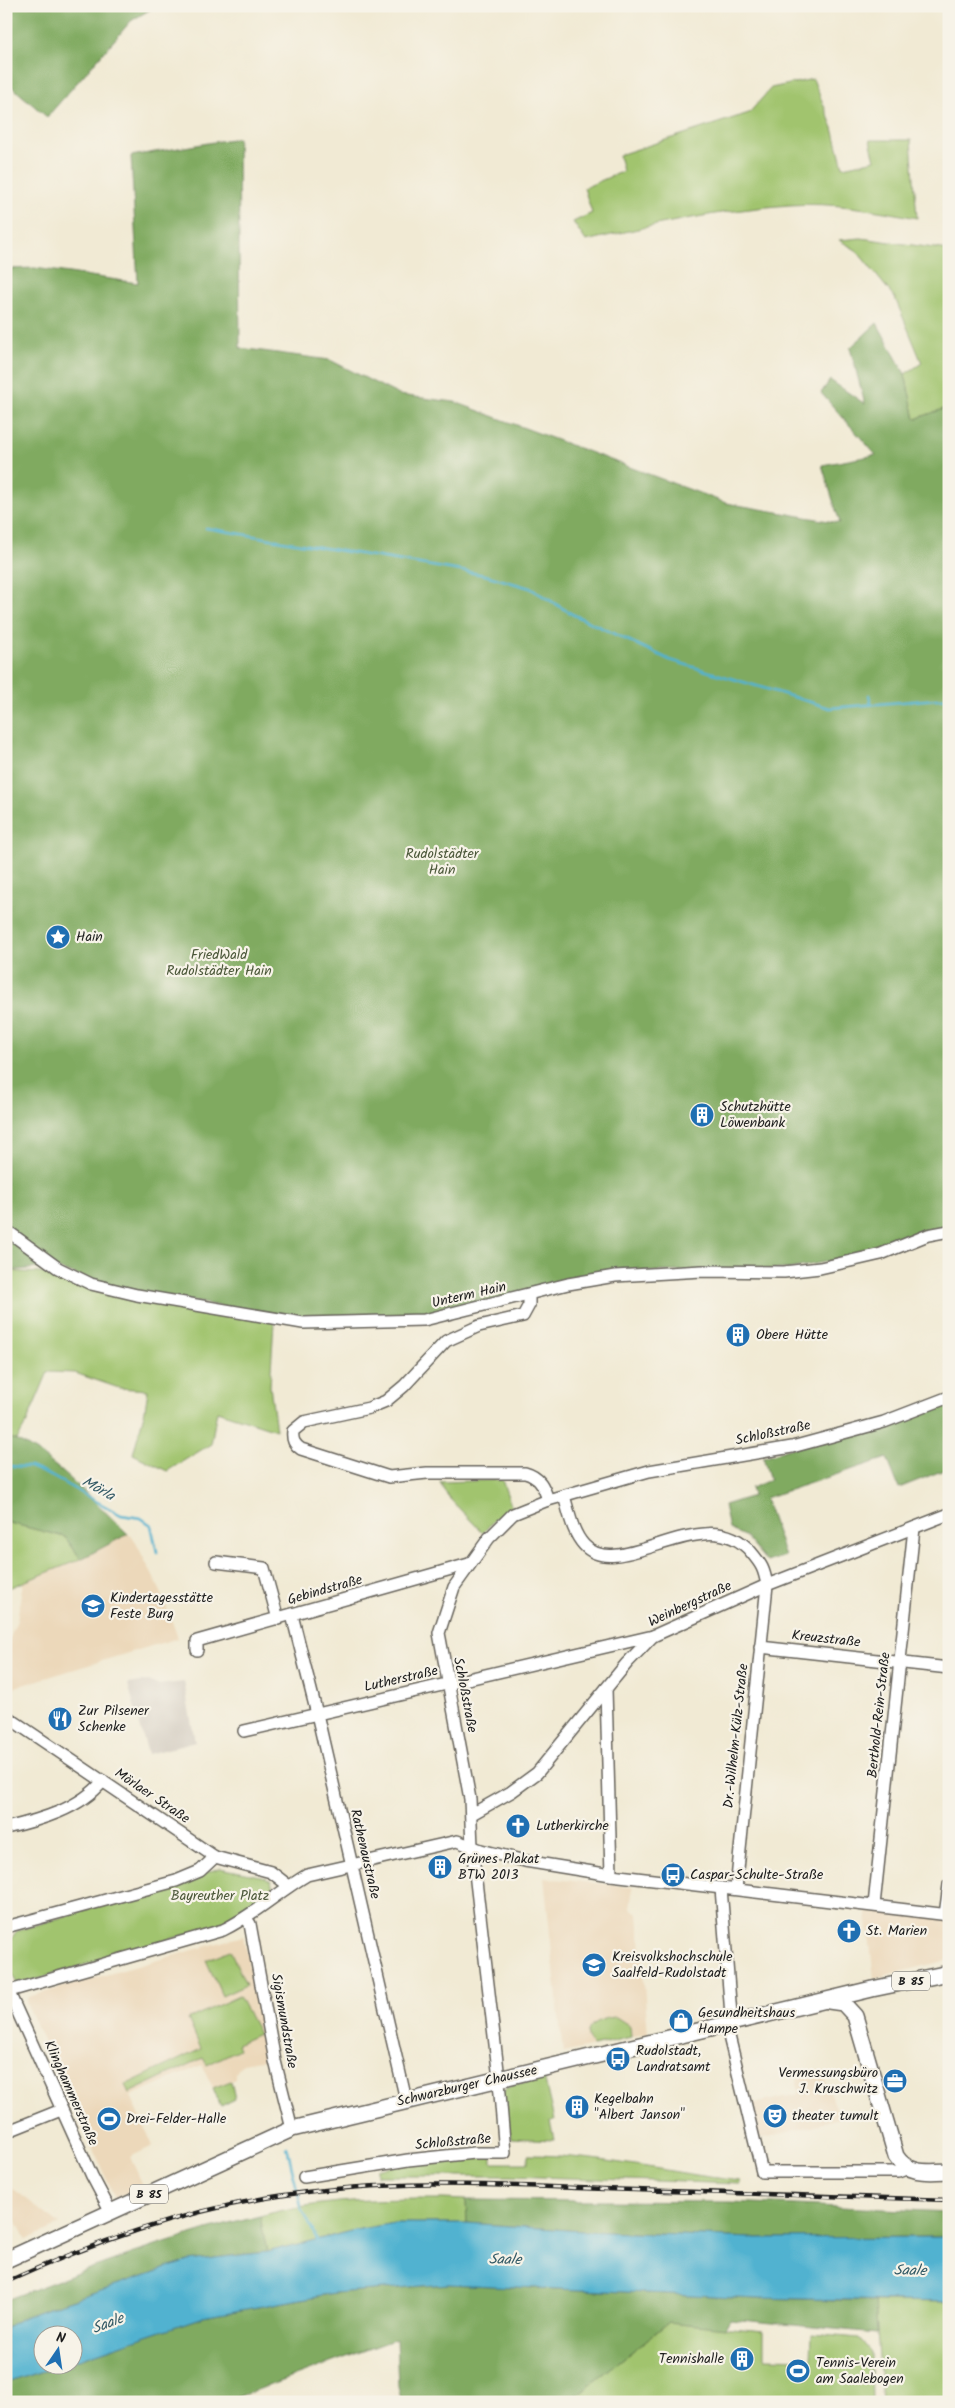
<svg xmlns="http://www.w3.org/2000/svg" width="955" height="2408" viewBox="0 0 955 2408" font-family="Kalam,sans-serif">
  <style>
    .built { fill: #ecd8ba }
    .industrial { fill: #cbc3b8 }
    .green { fill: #a1c46e; stroke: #5e7045 }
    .forest { fill: #80aa61; stroke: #4e633e }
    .water { fill: #51b2d0; stroke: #366776 }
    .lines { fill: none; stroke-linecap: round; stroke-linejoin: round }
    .stream { stroke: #51b2d0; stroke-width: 2.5 }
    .minor-casing { stroke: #67645c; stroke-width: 14 }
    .major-casing { stroke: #67645c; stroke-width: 18 }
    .minor { stroke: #fff; stroke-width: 11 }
    .major { stroke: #fff; stroke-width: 15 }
    .rail-casing { stroke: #1c1c1c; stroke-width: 4.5 }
    .rail { stroke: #f7f3e8; stroke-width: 2.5; stroke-dasharray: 8; stroke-linecap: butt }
    .labels { text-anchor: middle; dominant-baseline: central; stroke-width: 4.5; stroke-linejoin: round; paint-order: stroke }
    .shield { fill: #f7f3e8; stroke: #5e5c59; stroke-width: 1 }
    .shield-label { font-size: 12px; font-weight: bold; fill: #1c1c1c }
    .park-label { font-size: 14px; fill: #4b5739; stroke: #f7f3e8 }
    .poi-label { font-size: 14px; fill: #1c1c1c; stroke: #f7f3e8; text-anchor: start }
    .street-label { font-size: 14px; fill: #1c1c1c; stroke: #f7f3e8 }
    .water-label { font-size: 15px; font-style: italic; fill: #315864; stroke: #f7f3e8 }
  </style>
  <rect width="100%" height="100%" fill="#f7f3e8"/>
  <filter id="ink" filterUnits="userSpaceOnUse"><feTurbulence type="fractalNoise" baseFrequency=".02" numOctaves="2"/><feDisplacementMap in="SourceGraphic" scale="10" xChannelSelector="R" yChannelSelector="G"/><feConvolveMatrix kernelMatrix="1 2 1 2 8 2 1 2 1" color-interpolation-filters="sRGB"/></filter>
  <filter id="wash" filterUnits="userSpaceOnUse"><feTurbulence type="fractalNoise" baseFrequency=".0096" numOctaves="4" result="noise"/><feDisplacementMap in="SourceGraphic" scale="20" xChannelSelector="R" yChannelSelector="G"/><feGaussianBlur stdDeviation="1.12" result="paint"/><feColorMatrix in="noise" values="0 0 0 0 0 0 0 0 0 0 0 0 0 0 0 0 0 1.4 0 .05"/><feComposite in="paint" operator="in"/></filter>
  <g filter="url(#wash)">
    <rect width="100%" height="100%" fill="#f1ead4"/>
    <g class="built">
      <path d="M128,1534L133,1537L161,1592L178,1638L12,1688L6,1685V1648L17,1620L23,1582L81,1559Z"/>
      <path d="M544,1878L633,1887L630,1907L638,1914L648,2033L563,2053Z"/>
      <path d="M867,1910L949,1919V1960L874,1978L867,1919Z"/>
      <path d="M243,1936L268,2059L247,2062L240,2066L236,2073V2079L213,2088L202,2065L131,2096L153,2146L130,2157L143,2185L115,2198L26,2002L28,1997Z"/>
      <path d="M822,2070L840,2119L760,2139L752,2104L799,2094L796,2078Z"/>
      <path d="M6,2183L60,2225L26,2240L17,2222L6,2213Z"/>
    </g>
    <path class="industrial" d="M149,1681L157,1685L184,1682L195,1742L148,1754L128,1684Z"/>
    <g class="green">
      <path d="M813,79L833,128L843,167L875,160L870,140H911L917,218C875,210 832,202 789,205C720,210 653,225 586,241L573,222L592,213L584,188L623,171L619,155L749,113L771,88Z"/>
      <path d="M861,238L949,250V407L915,419L905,374L922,363L895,298L856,250L839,240Z"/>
      <path d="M6,1271L57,1274L92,1289L274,1322L270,1386L276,1430L217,1411L211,1444L167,1471L133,1454L145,1410L148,1390L119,1388L75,1373L48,1372L26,1424L17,1440L6,1437Z"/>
      <path d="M502,1480L512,1508L494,1520L483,1533L448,1497L440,1482Z"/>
      <path d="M6,1522L65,1537L81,1559L6,1589Z"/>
      <path d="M220,1868L265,1877L271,1881L273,1888L241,1918L17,1985C8,1961 0,1953 17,1931Z"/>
      <path d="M230,1950L246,1985L222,1996L206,1960Z"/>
      <path d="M239,1996L259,2034L237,2044L239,2049L207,2065L203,2058L129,2093L125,2085L201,2049L188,2019Z"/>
      <path d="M616,2017L630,2026L631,2037L593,2046C577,2028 600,2018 616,2017Z"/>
      <path d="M544,2077L554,2120L550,2121L554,2140L511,2138L503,2092L506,2087Z"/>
      <path d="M231,2081L235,2099L221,2106L213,2088Z"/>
      <path d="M493,2155V2163H528V2155C600,2155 669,2173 740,2181V2184L511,2176H377V2170L400,2164Z"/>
      <path d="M443,2199L466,2200L467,2223H394L355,2230L267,2252L260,2216C320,2199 381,2199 443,2199Z"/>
      <path d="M875,2301L949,2302V2402H882Z"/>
      <path d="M669,2322L764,2331V2358L811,2359L812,2334L859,2338L871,2352L872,2402H568Z"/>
    </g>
    <g class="forest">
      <path d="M6,6H156L131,21L47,117L6,82Z"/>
      <path d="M238,138L240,348L330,360L399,395L455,402L726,503L840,523L822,465L876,455L821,393L830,380L865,404L850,348L877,323L905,374L915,419L949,407V1227L874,1252L790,1269L634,1272L412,1318L297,1320L119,1288L51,1267L6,1271V269L35,268L138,283L131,156Z"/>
      <path d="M949,1400V1468L899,1488L887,1458L765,1498L785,1556L767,1562L746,1537L729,1529L724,1505L753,1496L751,1488L770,1480L763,1457Z"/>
      <path d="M6,1437C45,1447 98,1506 128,1534L81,1559L65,1537L6,1522Z"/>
      <path d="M466,2200L731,2202L949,2212V2237L752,2238L582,2231L467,2223Z"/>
      <path d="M260,2216L267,2252L188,2261L62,2303L24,2317L6,2327V2300C89,2268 174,2237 260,2216Z"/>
      <path d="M448,2284L758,2298L875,2301L877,2333L730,2319L725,2328L669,2322L568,2402H402L398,2387L396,2339L224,2402H6V2383L59,2366H72L73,2361L203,2317L334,2293Z"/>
    </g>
    <path class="water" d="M394,2223H467L582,2231L752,2238L949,2237V2302L758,2298L448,2284L334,2293L203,2317L73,2361L72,2336H42V2366H59L6,2383V2327L24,2317L62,2303L188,2261L267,2252L355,2230Z"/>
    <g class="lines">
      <g class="stream">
        <path d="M206,528L485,575L530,588L572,614L670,660L830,708L949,698"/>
        <path d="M869,695L871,704"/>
        <path d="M6,1466L30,1467L51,1476L121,1515L141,1518L151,1525L157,1552"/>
        <path d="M287,2147L301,2206L318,2242"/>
      </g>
    </g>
  </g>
  <g filter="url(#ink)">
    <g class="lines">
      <defs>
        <g id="minor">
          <path d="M6,1230L58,1268L91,1284L137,1295L303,1323L424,1320L568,1284L615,1276L702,1271L784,1272L820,1268L881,1254L928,1235L949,1231"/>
          <path d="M529,1295V1305L523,1316L479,1326L446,1341L404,1386L386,1401L369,1408L304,1422L293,1431C292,1440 294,1444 301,1449L389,1477L427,1473H525C540,1477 544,1487 548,1500"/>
          <path d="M564,1496C569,1512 572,1532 584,1545C619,1584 706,1498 751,1552C762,1565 764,1569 767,1585L736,1889"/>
          <path d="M216,1562L264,1568L278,1619"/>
          <path d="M292,1615L317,1714L406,2100"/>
          <path d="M760,1647L949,1668"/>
          <path d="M197,1650V1641L469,1564"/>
          <path d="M606,1689L611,1875"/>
          <path d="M6,1716L215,1857L271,1872L289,1886"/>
          <path d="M244,1731L653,1636"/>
          <path d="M472,1814L511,1792L537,1773L627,1663L653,1636L767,1585L949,1514"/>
          <path d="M6,1828C40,1820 80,1809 103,1781"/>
          <path d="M721,1888L731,2015L728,2032L762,2172H899L907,2169"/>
          <path d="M874,1905L914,1528"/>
          <path d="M945,1915L949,1885"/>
          <path d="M246,1918L250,1924L275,2061L292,2129"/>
          <path d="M6,1927L176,1881L200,1871L215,1857"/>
          <path d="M6,1986L92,2176L111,2212"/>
          <path d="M6,1992L223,1930C254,1915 278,1892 307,1875L457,1841L481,1850L525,1861L611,1875L949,1915"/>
          <path d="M6,2132L61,2110"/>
          <path d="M304,2177L408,2160L474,2153H505L498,2070L472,1847L470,1799L439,1633L454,1587L489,1538L513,1514L548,1500L649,1471L792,1447L884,1422L949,1397"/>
        </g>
        <g id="major">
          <path d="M829,2001L843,2003L855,2016L896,2156C908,2175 928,2172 949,2171"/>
          <path d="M6,2260L292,2129L872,1989L949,1973"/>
        </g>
      </defs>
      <use href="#minor" class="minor-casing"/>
      <use href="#major" class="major-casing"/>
      <use href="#minor" class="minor"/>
      <use href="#major" class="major"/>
      <defs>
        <path id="rail" d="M6,2282C96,2241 188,2209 285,2195C390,2179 497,2185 603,2189C718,2193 833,2197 949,2200"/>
      </defs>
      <use href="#rail" class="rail-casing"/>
      <use href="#rail" class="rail"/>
    </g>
  </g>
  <defs>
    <symbol id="sight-disc" viewBox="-11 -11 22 22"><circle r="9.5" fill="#1f6fb2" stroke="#f7f3e8"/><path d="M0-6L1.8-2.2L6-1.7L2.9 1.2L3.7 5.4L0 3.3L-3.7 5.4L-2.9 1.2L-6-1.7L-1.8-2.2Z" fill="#fff"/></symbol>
    <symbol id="building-disc" viewBox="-11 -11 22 22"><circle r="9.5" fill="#1f6fb2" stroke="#f7f3e8"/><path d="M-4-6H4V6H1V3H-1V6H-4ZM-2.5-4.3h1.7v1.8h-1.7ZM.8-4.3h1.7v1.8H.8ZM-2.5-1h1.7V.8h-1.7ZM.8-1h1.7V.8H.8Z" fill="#fff"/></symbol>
    <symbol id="school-disc" viewBox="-11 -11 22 22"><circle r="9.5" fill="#1f6fb2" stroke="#f7f3e8"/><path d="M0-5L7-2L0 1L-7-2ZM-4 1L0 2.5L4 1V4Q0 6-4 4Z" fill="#fff"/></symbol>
    <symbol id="restaurant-disc" viewBox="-11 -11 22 22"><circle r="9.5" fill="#1f6fb2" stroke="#f7f3e8"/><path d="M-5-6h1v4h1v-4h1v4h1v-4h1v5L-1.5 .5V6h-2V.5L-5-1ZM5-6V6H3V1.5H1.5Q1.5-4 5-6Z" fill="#fff"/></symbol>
    <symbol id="church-disc" viewBox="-11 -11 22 22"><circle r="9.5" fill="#1f6fb2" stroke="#f7f3e8"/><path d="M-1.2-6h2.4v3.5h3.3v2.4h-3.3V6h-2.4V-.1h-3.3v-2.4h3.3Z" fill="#fff"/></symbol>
    <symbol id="bus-disc" viewBox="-11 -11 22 22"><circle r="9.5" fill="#1f6fb2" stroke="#f7f3e8"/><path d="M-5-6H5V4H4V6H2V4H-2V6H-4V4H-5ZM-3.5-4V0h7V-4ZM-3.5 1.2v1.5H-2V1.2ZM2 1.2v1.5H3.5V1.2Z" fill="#fff"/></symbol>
    <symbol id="shop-disc" viewBox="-11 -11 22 22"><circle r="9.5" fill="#1f6fb2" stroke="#f7f3e8"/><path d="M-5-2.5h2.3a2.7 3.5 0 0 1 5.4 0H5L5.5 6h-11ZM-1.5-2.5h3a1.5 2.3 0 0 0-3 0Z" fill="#fff"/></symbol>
    <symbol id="office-disc" viewBox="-11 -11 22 22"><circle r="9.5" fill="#1f6fb2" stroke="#f7f3e8"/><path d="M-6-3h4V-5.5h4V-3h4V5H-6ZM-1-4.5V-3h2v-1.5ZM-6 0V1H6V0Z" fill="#fff"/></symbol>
    <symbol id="theatre-disc" viewBox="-11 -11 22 22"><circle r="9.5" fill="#1f6fb2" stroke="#f7f3e8"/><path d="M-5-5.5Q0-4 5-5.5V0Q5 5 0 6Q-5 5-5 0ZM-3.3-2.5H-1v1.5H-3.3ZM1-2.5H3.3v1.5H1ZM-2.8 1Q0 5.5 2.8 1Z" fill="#fff"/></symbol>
    <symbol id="stadium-disc" viewBox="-11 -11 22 22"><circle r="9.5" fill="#1f6fb2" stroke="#f7f3e8"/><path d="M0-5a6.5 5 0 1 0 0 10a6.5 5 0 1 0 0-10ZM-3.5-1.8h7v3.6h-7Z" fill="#fff"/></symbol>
  </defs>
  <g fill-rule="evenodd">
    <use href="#sight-disc" x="44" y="923" width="28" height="28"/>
    <use href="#building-disc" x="688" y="1101" width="28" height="28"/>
    <use href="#building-disc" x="724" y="1321" width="28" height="28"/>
    <use href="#school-disc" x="79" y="1592" width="28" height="28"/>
    <use href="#restaurant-disc" x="46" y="1705" width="28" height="28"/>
    <use href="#church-disc" x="504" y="1812" width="28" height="28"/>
    <use href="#building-disc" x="426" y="1853" width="28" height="28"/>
    <use href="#bus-disc" x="659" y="1861" width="28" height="28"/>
    <use href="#church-disc" x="835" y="1917" width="28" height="28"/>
    <use href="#school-disc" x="580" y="1951" width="28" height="28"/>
    <use href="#shop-disc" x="667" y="2007" width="28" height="28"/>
    <use href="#bus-disc" x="604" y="2045" width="28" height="28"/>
    <use href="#office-disc" x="881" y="2067" width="28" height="28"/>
    <use href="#building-disc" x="563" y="2093" width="28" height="28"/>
    <use href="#theatre-disc" x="761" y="2102" width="28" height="28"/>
    <use href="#stadium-disc" x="95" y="2105" width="28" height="28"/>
    <use href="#building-disc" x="728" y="2345" width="28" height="28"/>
    <use href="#stadium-disc" x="784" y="2357" width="28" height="28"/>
  </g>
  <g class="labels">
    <g class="shield">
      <rect x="892" y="1971.5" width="38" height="19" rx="4"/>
      <rect x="130" y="2184.5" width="38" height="19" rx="4"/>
    </g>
    <g class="shield-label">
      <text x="911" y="1981">B 85</text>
      <text x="149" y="2194">B 85</text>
    </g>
    <g class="park-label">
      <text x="442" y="854">Rudolstädter<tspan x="442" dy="16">Hain</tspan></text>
      <text x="219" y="955">FriedWald<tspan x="219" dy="16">Rudolstädter Hain</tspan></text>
      <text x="220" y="1896">Bayreuther Platz</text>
    </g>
    <g class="poi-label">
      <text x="76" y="937">Hain</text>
      <text x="720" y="1107">Schutzhütte<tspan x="720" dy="16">Löwenbank</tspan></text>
      <text x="756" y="1335">Obere Hütte</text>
      <text x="110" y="1598">Kindertagesstätte<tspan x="110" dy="16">Feste Burg</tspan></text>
      <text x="78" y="1711">Zur Pilsener<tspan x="78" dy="16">Schenke</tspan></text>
      <text x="536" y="1826">Lutherkirche</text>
      <text x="458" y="1859">Grünes Plakat<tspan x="458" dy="16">BTW 2013</tspan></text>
      <text x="690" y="1875">Caspar-Schulte-Straße</text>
      <text x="866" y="1931">St. Marien</text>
      <text x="612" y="1957">Kreisvolkshochschule<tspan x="612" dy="16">Saalfeld-Rudolstadt</tspan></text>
      <text x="698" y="2013">Gesundheitshaus<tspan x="698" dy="16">Hampe</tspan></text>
      <text x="636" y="2051">Rudolstadt,<tspan x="636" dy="16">Landratsamt</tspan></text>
      <text x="878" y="2073" text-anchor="end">Vermessungsbüro<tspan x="878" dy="16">J. Kruschwitz</tspan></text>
      <text x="594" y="2099">Kegelbahn<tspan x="594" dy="16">"Albert Janson"</tspan></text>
      <text x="792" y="2116">theater tumult</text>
      <text x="126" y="2119">Drei-Felder-Halle</text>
      <text x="724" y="2359" text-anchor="end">Tennishalle</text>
      <text x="816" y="2363">Tennis-Verein<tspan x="816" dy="16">am Saalebogen</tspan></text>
    </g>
    <g class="street-label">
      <text transform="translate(469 1295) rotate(-13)">Unterm Hain</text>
      <text transform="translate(773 1433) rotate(-12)">Schloßstraße</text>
      <text transform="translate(325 1590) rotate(-16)">Gebindstraße</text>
      <text transform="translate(690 1604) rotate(-25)">Weinbergstraße</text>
      <text transform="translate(826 1639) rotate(6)">Kreuzstraße</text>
      <text transform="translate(401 1679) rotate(-13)">Lutherstraße</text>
      <text transform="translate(465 1695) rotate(79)">Schloßstraße</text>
      <text transform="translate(879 1715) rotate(-84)">Berthold-Rein-Straße</text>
      <text transform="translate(736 1736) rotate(-84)">Dr.-Wilhelm-Külz-Straße</text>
      <text transform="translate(152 1796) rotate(34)">Mörlaer Straße</text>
      <text transform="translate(365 1854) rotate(77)">Rathenaustraße</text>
      <text transform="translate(284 2021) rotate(80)">Sigismundstraße</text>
      <text transform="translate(467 2086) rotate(-13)">Schwarzburger Chaussee</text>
      <text transform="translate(71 2093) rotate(66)">Klinghammerstraße</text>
      <text transform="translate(453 2142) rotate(-5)">Schloßstraße</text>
    </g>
    <g class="water-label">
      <text transform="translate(98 1489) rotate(29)">Mörla</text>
      <text transform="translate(505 2260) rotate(1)">Saale</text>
      <text transform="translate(910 2271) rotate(1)">Saale</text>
      <text transform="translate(108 2324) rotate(-21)">Saale</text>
    </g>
  </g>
  <rect width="955" height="2408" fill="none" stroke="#f7f3e8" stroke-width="25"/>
  <g transform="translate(58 2350) rotate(13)"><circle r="24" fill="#f7f3e8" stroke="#9f9d96"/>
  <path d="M0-4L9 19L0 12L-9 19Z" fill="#1f6fb2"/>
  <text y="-8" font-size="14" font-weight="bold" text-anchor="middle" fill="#1c1c1c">N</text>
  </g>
</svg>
